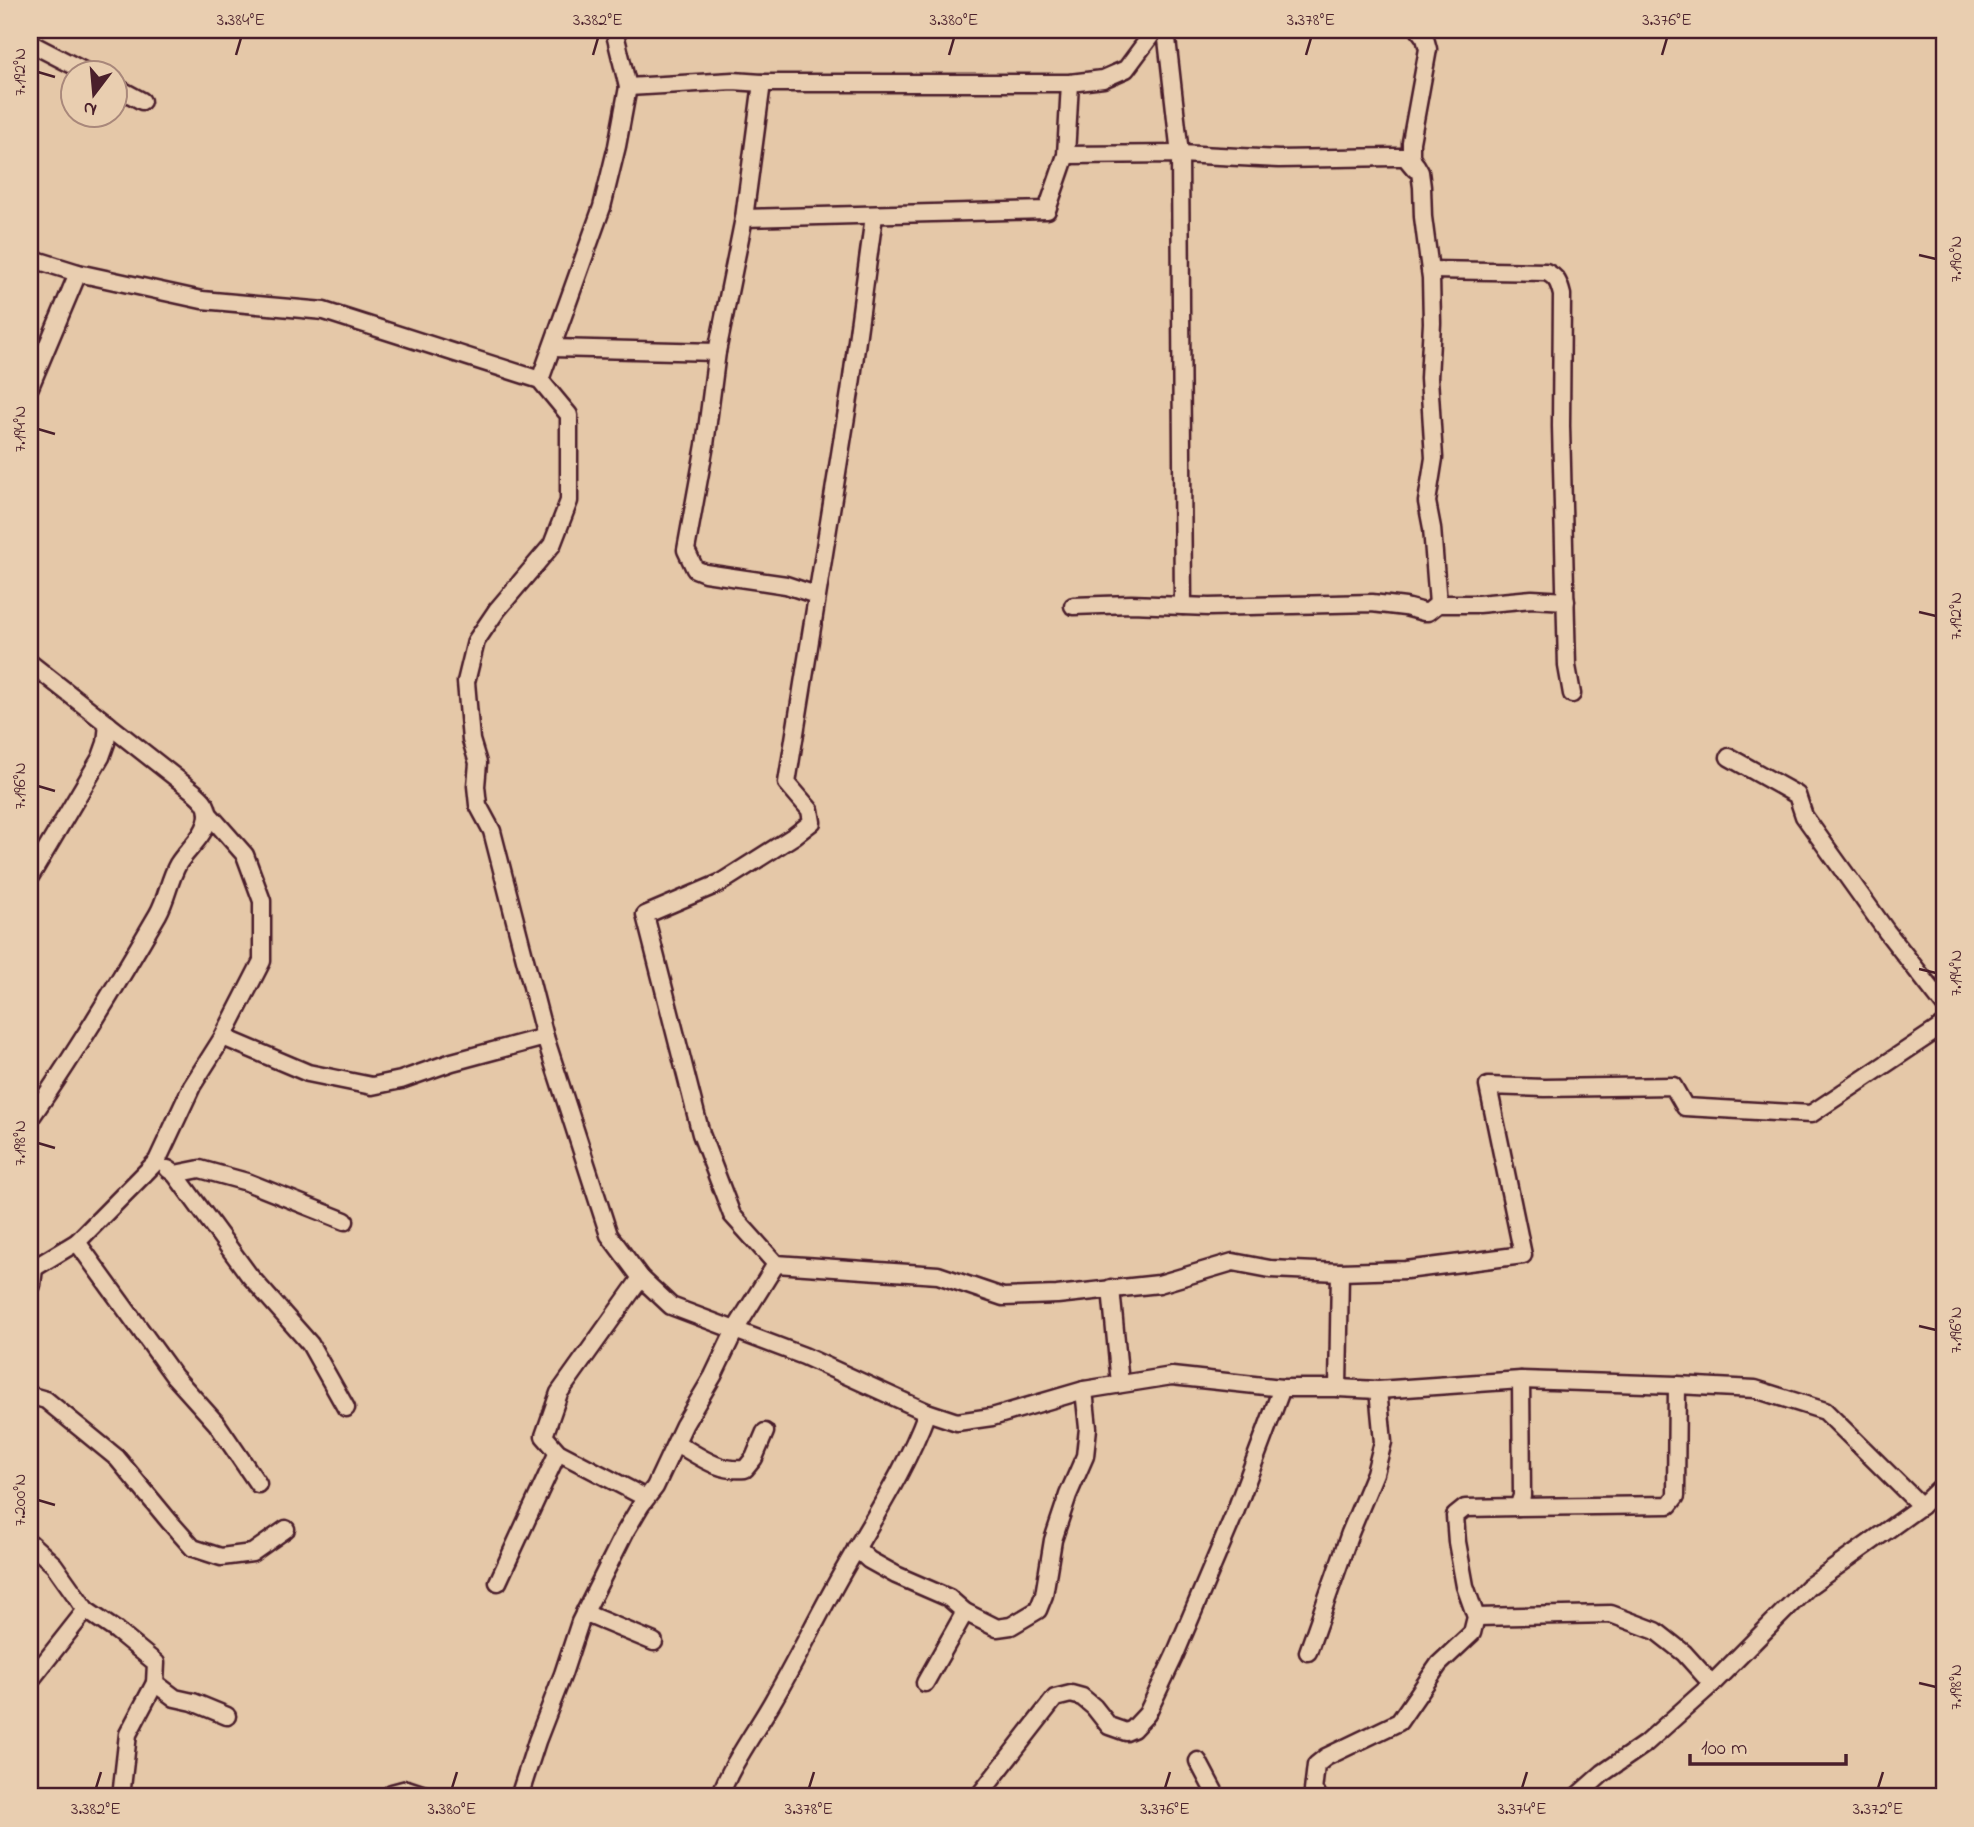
<svg xmlns="http://www.w3.org/2000/svg" width="1974" height="1827" viewBox="0 0 1974 1827" font-family="'Indie Flower',sans-serif">
  <style>
    .lines { fill: none; stroke-linecap: round; stroke-linejoin: round }
    .minor-casing { stroke: #4a1f2b; stroke-width: 21 }
    .minor { stroke: #e9ceb0; stroke-width: 16 }
    .ticks { fill: none; stroke: #4a1f2b; stroke-width: 2.5 }
    .neatline { fill: none; stroke: #4a1f2b; stroke-width: 2.5 }
    .ticks-label { font-size: 18px; text-anchor: middle; fill: #4a1f2b }
  </style>
  <rect width="100%" height="100%" fill="#e5c8a8"/>
  <filter id="ink" filterUnits="userSpaceOnUse"><feTurbulence type="fractalNoise" baseFrequency=".0143" numOctaves="2"/><feDisplacementMap in="SourceGraphic" scale="14" xChannelSelector="R" yChannelSelector="G"/><feConvolveMatrix kernelMatrix="1 2 1 2 8 2 1 2 1" color-interpolation-filters="sRGB"/></filter>
  <g filter="url(#ink)">
    <g class="lines">
      <defs>
        <g id="minor">
          <path d="M1166,30L1180,154L1183,606"/>
          <path d="M30,43L90,74"/>
          <path d="M762,83L744,218L717,352L705,445L686,550L695,569L705,573L786,585L816,595"/>
          <path d="M116,87L142,101"/>
          <path d="M628,87L733,81L762,83H1070L1103,79L1126,69L1155,30"/>
          <path d="M1066,155L1180,154L1279,159L1394,157H1405L1415,169L1416,165L1420,172L1422,187L1423,217L1431,278L1432,323L1429,378L1434,458L1427,502L1432,528L1438,604"/>
          <path d="M1415,167L1411,155V142L1428,49L1425,38L1419,30"/>
          <path d="M874,216L850,392L787,783L810,810L812,822L794,836L720,883L645,915L701,1134L732,1215L776,1264L938,1275L1003,1297L1057,1295L1159,1284L1233,1262L1270,1269L1340,1272L1406,1270L1523,1255L1488,1086L1545,1088L1673,1086L1685,1107L1811,1114L1944,1025"/>
          <path d="M744,218L1047,210L1066,155L1070,83"/>
          <path d="M30,258L78,273L202,300L324,311L540,380L569,415V501L552,545L497,610L476,641L466,682L471,740L478,763L476,786L478,805L492,831L545,1037L609,1235L641,1278L671,1306L804,1356L927,1412L957,1422L992,1417L1084,1390L1172,1376L1282,1388H1338L1378,1390L1521,1380L1677,1385L1755,1389L1825,1411L1921,1506"/>
          <path d="M1430,270L1546,272C1557,277 1559,283 1562,295L1561,426L1567,666L1572,694"/>
          <path d="M552,348L717,352"/>
          <path d="M540,380L602,207L617,146L628,87L614,30"/>
          <path d="M30,387L78,273"/>
          <path d="M1073,606L1131,604L1209,607L1372,603L1405,607L1424,612H1428L1438,604H1478L1532,599L1566,601"/>
          <path d="M30,663L194,792C201,798 208,804 208,814C208,834 188,848 178,864C169,880 167,898 158,914C118,983 76,1053 30,1119"/>
          <path d="M1729,757L1797,795L1804,816L1887,932L1944,1005"/>
          <path d="M30,877L101,757L106,743L108,724"/>
          <path d="M223,1037L308,1073L372,1086L401,1080L452,1062L545,1037"/>
          <path d="M168,1169L175,1174L200,1169L247,1182L345,1221"/>
          <path d="M175,1174L249,1275L310,1344L346,1408"/>
          <path d="M77,1242L174,1376L217,1424L258,1484"/>
          <path d="M30,1265L34,1268L32,1285L30,1287"/>
          <path d="M34,1268L77,1242L157,1161L192,1086L223,1037L262,961V901L245,855L208,813"/>
          <path d="M641,1278L559,1393L544,1436L558,1452L646,1498"/>
          <path d="M1111,1288L1120,1384"/>
          <path d="M1338,1388L1340,1272"/>
          <path d="M30,1398L32,1396L46,1400L117,1458L169,1521L193,1548L221,1557L252,1553L286,1529"/>
          <path d="M676,1443C699,1456 718,1472 745,1469L754,1458L765,1432"/>
          <path d="M1518,1507L1669,1505L1676,1496L1677,1385"/>
          <path d="M30,1543L54,1565L86,1610L117,1631L156,1663L155,1683L175,1698L193,1702L227,1716"/>
          <path d="M856,1548L869,1560L896,1575L949,1598L965,1612L997,1628L1011,1626L1038,1610L1044,1595L1053,1540L1068,1495L1085,1456L1088,1428L1084,1390"/>
          <path d="M498,1582L558,1452"/>
          <path d="M584,1613L654,1642"/>
          <path d="M1476,1617L1611,1614L1656,1631L1684,1653L1712,1684"/>
          <path d="M1308,1652L1350,1533L1375,1473L1383,1442L1378,1390"/>
          <path d="M30,1681L86,1610"/>
          <path d="M925,1683L965,1612"/>
          <path d="M1198,1761L1217,1797"/>
          <path d="M121,1797L128,1734L155,1683"/>
          <path d="M391,1797L392,1793L407,1789L431,1797"/>
          <path d="M519,1797L537,1741L563,1674L580,1622L625,1532L641,1505L655,1487L684,1425L713,1376L735,1330L776,1264"/>
          <path d="M720,1797C729,1767 758,1728 774,1699C799,1656 820,1611 845,1568C874,1517 907,1467 927,1412"/>
          <path d="M978,1797L1055,1698L1071,1694L1082,1697L1094,1707L1109,1726L1126,1732L1133,1729L1147,1714L1174,1657L1234,1515L1282,1388"/>
          <path d="M1319,1797L1313,1791L1316,1765L1326,1757L1399,1722L1439,1664L1472,1633L1476,1617L1465,1586L1457,1542L1455,1516L1465,1508L1518,1507L1522,1496L1521,1380"/>
          <path d="M1576,1797L1603,1773L1645,1744L1712,1684L1808,1587L1921,1506L1944,1484"/>
        </g>
      </defs>
      <use href="#minor" class="minor-casing"/>
      <use href="#minor" class="minor"/>
    </g>
  </g>
  <path class="ticks" d="M236,55L241,38M593,55L598,38M949,55L954,38M1306,55L1311,38M1662,55L1667,38M38,72L55,77M1919,255L1936,259M38,429L55,434M1919,612L1936,616M38,786L55,791M1919,969L1936,973M38,1143L55,1148M1919,1326L1936,1330M38,1500L55,1505M1919,1683L1936,1687M96,1788L101,1772M452,1788L457,1772M809,1788L814,1772M1165,1788L1170,1772M1522,1788L1527,1772M1878,1788L1883,1772"/>
  <rect width="1974" height="1827" fill="none" stroke="#e9ceb0" stroke-width="77"/>
  <g transform="translate(94 94) rotate(196)"><circle r="33" fill="#e9ceb0" stroke="#a9887b" stroke-width="2"/>
  <path d="M0-5L12 26L0 18L-12 26Z" fill="#4a1f2b"/>
  <text y="-10" font-size="19" font-weight="bold" text-anchor="middle" fill="#4a1f2b">N</text>
  </g>
  <path d="M1690 1754v10h156v-10" fill="none" stroke="#4a1f2b" stroke-width="3.5"/>
  <text x="1701" y="1754" font-size="21" fill="#4a1f2b" stroke="#e9ceb0" stroke-width="5" paint-order="stroke">100 m</text>
  <rect x="38" y="38" width="1898" height="1750" class="neatline"/>
  <g class="ticks-label">
    <text x="241" y="25">3.384°E</text>
    <text x="598" y="25">3.382°E</text>
    <text x="954" y="25">3.380°E</text>
    <text x="1311" y="25">3.378°E</text>
    <text x="1667" y="25">3.376°E</text>
    <text transform="translate(19 72) rotate(-90)" y="6">7.192°N</text>
    <text transform="translate(1955 259) rotate(-90)" y="6">7.190°N</text>
    <text transform="translate(19 429) rotate(-90)" y="6">7.194°N</text>
    <text transform="translate(1955 616) rotate(-90)" y="6">7.192°N</text>
    <text transform="translate(19 786) rotate(-90)" y="6">7.196°N</text>
    <text transform="translate(1955 973) rotate(-90)" y="6">7.194°N</text>
    <text transform="translate(19 1143) rotate(-90)" y="6">7.198°N</text>
    <text transform="translate(1955 1330) rotate(-90)" y="6">7.196°N</text>
    <text transform="translate(19 1500) rotate(-90)" y="6">7.200°N</text>
    <text transform="translate(1955 1687) rotate(-90)" y="6">7.198°N</text>
    <text x="96" y="1814">3.382°E</text>
    <text x="452" y="1814">3.380°E</text>
    <text x="809" y="1814">3.378°E</text>
    <text x="1165" y="1814">3.376°E</text>
    <text x="1522" y="1814">3.374°E</text>
    <text x="1878" y="1814">3.372°E</text>
  </g>
</svg>
